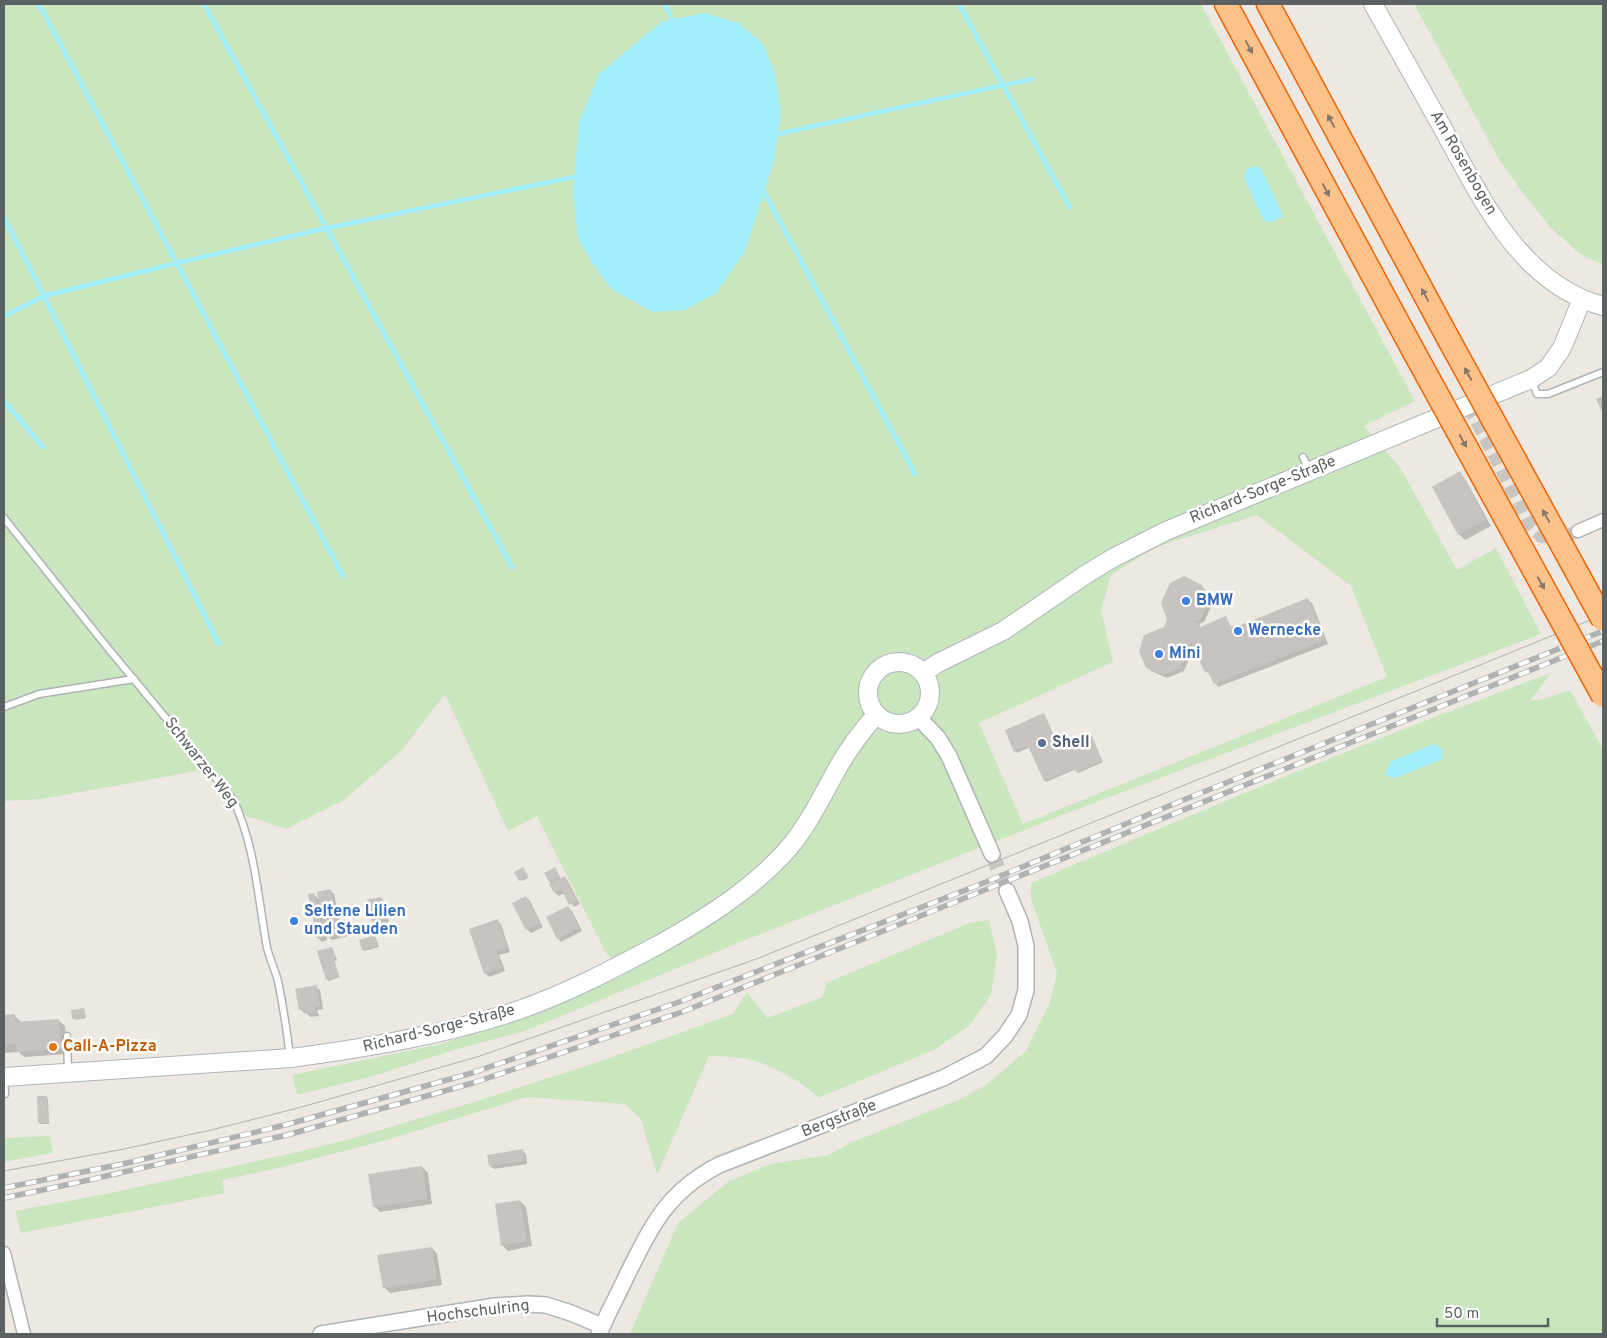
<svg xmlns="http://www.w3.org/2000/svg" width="1607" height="1338" viewBox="0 0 1607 1338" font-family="Overpass,sans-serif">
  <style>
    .green { fill: #c9e6bf; fill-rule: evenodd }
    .water { fill: #a1efff }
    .shadow { fill: #0003 }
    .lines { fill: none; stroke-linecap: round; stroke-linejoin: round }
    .stream { stroke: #a1efff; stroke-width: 4.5 }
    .building { fill: #c8c3c0 }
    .minor-tunnel { stroke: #c9c6c2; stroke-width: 12; stroke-dasharray: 12 6; stroke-linecap: butt }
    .tertiary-tunnel { stroke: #c9c6c2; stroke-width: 15; stroke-dasharray: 15 8; stroke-linecap: butt }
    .service-casing { stroke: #aeb3b5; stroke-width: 9 }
    .minor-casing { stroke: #aeb3b5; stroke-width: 15 }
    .tertiary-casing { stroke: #aeb3b5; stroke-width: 18 }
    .secondary-casing { stroke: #afb5b8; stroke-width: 20 }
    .motorway-casing { stroke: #f06400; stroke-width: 25 }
    .service { stroke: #fff; stroke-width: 6 }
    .minor { stroke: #fff; stroke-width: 12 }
    .tertiary { stroke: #fff; stroke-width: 15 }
    .secondary { stroke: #fff; stroke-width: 18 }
    .motorway { stroke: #fdc18a; stroke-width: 22 }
    .tram { stroke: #b0b1b1; stroke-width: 1 }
    .rail-casing { stroke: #b0b1b1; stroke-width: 5.5 }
    .rail { stroke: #fff; stroke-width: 4; stroke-dasharray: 11; stroke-linecap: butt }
    .motorway-bridge-casing { stroke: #f06400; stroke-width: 25; stroke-linecap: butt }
    .motorway-bridge { stroke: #fdc18a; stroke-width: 22 }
    .oneway { fill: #84796d }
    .shop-dot { fill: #3f7fe0; stroke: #fff; stroke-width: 2 }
    .service-dot { fill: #5c6f8a; stroke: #fff; stroke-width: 2 }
    .food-dot { fill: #e8710a; stroke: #fff; stroke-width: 2 }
    .labels { text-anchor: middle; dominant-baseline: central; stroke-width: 5; stroke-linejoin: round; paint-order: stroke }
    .street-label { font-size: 16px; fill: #5b6163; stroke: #fff }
    .shop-label { font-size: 16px; font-weight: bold; fill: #366cbe; stroke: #fff; text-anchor: start }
    .service-label { font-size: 16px; font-weight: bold; fill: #4e5e75; stroke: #fff; text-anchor: start }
    .food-label { font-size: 16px; font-weight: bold; fill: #c56008; stroke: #fff; text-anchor: start }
  </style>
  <rect width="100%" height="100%" fill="#eee8e2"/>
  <g class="green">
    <path d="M4,4H1201L1415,401L1364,426L1401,469L1457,570L1496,548L1541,634L1078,809L743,941L525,1031L454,1050L370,1077L297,1095L292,1075L441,1044L546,1009L623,975L605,951L537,816L508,831L445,694L402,750L344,800L286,829L241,814L219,787L197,771L42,799L4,801ZM738,23L763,44L775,74L755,215L745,251L653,312L611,289ZM1257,515L1351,586L1387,677L1023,824L979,723L1113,662L1101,610L1111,575L1156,547Z"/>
    <path d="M1414,4H1603V265L1580,254L1550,227L1526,197L1500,161Z"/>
    <path d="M1551,673L1530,701L1544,699L1570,690L1603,749V1334H630L678,1223L729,1181L770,1164L829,1155L850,1143L958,1100L986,1085L1025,1052L1049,1005L1057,973L1031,899V883C1203,809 1376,738 1551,673Z"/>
    <path d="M989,920L997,954L991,995L969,1026L934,1050L818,1098C807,1084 765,1062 748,1059C735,1056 721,1057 709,1056L657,1175L641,1119L625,1104L527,1097L386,1140L283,1167L222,1180L225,1193L21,1233L15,1211L115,1192L280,1156L350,1139L471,1103L595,1063L733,1014L747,992L767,1018L823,997L826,983L969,923Z"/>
    <path d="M50,1136L53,1153L4,1162V1138Z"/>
  </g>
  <g class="water">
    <path d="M705,13L738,23L763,44L775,74L781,113L774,160L745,251L716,293L685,310L653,312L611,289L592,263L578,238L573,193L579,122L599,74L661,22Z"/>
    <path d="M1255,166L1261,169L1281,211L1282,217L1272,222L1264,221L1244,178L1246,170Z"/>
    <path d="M1434,744L1442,749V759L1395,778L1385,775L1390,762Z"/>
  </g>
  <g class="shadow">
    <path d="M1459,473L1465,479L1491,526L1465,540L1459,534Z"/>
    <path d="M1201,586L1205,590L1211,607L1204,622L1199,624L1201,628L1225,618L1232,628L1236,629L1308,600L1312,603L1328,644L1218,687L1211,675L1205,671L1195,646L1187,650L1190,657L1184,671L1167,678L1151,671L1147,667L1165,628Z"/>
    <path d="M1006,731L1060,751L1093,739L1103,762L1078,773L1076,769L1046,782L1030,747L1017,753Z"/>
    <path d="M524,870L528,878L522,881L520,880Z"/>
    <path d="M556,870L561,879L565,878L568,881L580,904L574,907L565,893L559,896L555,893L546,873Z"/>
    <path d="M330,890L334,894L342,930L349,929L352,935L332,940L328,936L326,927H324L327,940L322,942L318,938L309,895L314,894L320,901Z"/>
    <path d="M526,897L530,901L543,927L531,933L527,929Z"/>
    <path d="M381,898L384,902L389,922L376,925L373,921Z"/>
    <path d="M568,907L572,911L582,931L561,942L558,938Z"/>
    <path d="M497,921L501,924L510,952L499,955L505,971L489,977L485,973Z"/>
    <path d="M375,936L379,947L364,951L363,950Z"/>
    <path d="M332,948L337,960L334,961L339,977L329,981L327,979Z"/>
    <path d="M316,987L320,990L323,1009L317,1010L319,1016L310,1017L306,1012L304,1013L300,1009Z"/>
    <path d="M84,1010L86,1018L75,1020L74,1018Z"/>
    <path d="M14,1015L22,1023L59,1021L65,1026L67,1054L24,1057L19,1052L4,1053V1018Z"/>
    <path d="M46,1097L48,1099L49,1124H40L39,1122Z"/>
    <path d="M522,1151L526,1154L527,1164L494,1169L490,1166Z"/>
    <path d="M422,1167L428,1173L432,1204L380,1212L374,1206Z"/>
    <path d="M520,1201L526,1207L532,1246L508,1251L502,1245Z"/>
    <path d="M432,1248L437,1254L442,1285L390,1293L384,1287Z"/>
  </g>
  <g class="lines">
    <g class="stream">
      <path d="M39,4L343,576"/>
      <path d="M204,4L512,567"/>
      <path d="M664,4L674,23"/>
      <path d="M959,4L1070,208"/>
      <path d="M773,135L1032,79"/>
      <path d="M761,186L915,474"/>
      <path d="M4,217L219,644"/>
      <path d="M4,316L44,296L177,263L327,228L579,176"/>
      <path d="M4,401L43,447"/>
    </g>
  </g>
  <g class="building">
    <path d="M1603,396V414L1596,399Z"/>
    <path d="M1460,471L1486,520L1458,535L1432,487Z"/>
    <path d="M1184,576L1202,585L1208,603L1201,619L1196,621L1200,627L1226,616L1230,626L1236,627L1308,598L1325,640L1214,684L1208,672L1204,671L1192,643L1185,646L1187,652L1181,668L1163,675L1146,668L1139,651L1144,635L1164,627L1167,619L1161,603L1170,583Z"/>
    <path d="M1044,713L1060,749L1092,736L1102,761L1076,772L1074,768L1044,781L1028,746L1014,752L1005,730Z"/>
    <path d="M523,867L528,876L519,881L514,872Z"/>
    <path d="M555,867L560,877L549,882L544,873Z"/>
    <path d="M565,876L577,900L569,905L562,890L554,893L549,884Z"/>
    <path d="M331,889L340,930L349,927L351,934L341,936V934L327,937L317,892Z"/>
    <path d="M314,893L324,937L317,938L308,894Z"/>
    <path d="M526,896L540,923L526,930L512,903Z"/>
    <path d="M381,897L386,919L372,922L367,900Z"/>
    <path d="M568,906L579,928L557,939L546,917Z"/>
    <path d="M498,919L507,948L496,951L502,968L484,974L469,929Z"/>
    <path d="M375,935L378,945L362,950L359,940Z"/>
    <path d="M332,947L336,959H334L339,976L326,980L317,951Z"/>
    <path d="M317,985L320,1006L315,1007L316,1012L305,1014L304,1009L299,1010L295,989Z"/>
    <path d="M84,1008L85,1017L72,1019L71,1010Z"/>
    <path d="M15,1014V1022L59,1019L61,1049L17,1052L16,1044L4,1045V1015Z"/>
    <path d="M37,1096H47L48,1123H38Z"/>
    <path d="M523,1149L524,1161L489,1166L487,1155Z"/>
    <path d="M422,1166L427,1199L373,1207L368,1174Z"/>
    <path d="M520,1200L527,1241L501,1246L495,1204Z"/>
    <path d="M432,1247L437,1280L383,1288L377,1255Z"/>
  </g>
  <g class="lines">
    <path class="minor-tunnel" d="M1468,406L1529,524L1541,537L1558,539L1578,531"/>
    <path class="tertiary-tunnel" d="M992,854L1007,891"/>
    <defs>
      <g id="service">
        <path d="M1532,381L1537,394H1548L1603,372"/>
        <path d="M1303,457L1309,470"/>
        <path d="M4,518L107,647L233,799C255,845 258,898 267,948C270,959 275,970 278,981C283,1006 287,1031 290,1057"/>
        <path d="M4,707L39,694L134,679"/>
        <path d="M67,1036L68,1072"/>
        <path d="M4,1078L5,1094"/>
      </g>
      <g id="minor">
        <path d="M1578,531L1603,520"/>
        <path d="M4,1253L24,1334"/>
      </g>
      <g id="tertiary">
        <path d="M919,718L938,738L949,756L992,854"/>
        <path d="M321,1334L495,1306L528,1304L546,1305L571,1313L602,1326"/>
        <path d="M599,1334C607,1314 618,1295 627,1275C652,1225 667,1192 719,1165L943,1078L986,1056L1005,1036L1019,1015L1026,990V946L1020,921L1007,891"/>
      </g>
      <g id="secondary">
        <path d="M1373,4C1396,45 1419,86 1442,127C1480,196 1520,284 1603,306"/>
        <circle cx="899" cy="693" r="31"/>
        <path d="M923,673L938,663L1003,631L1085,575L1113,558L1166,531L1531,379L1548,368L1562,348L1582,299"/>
        <path d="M4,1077L291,1058C366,1048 443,1035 516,1011C566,994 613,969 660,944C706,918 751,890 787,850C807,827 820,800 835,773C846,752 860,733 876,715"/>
      </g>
      <g id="motorway">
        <path d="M1226,4L1414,352"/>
        <path d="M1268,4L1448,338"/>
      </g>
    </defs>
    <use href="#service" class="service-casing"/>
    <use href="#minor" class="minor-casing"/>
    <use href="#tertiary" class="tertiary-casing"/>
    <use href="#secondary" class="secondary-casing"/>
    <use href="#motorway" class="motorway-casing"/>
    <use href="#service" class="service"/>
    <use href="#minor" class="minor"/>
    <use href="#tertiary" class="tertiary"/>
    <use href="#secondary" class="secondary"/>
    <use href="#motorway" class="motorway"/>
    <path class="tram" d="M4,1171L124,1149L211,1130L298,1108L477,1057L759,958L1603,615"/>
    <defs>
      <g id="rail">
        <path d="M4,1188L127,1163L285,1125L472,1073L679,1002L981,884L1181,801L1603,631"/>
        <path d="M4,1198L80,1182L287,1135L473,1083L682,1012L1603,641"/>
      </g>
    </defs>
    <use href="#rail" class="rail-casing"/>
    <use href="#rail" class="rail"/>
    <defs>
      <g id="motorway-bridge">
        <path d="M1448,338L1603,620"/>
        <path d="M1414,352L1603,696"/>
      </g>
    </defs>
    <use href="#motorway-bridge" class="motorway-bridge-casing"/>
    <use href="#motorway-bridge" class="motorway-bridge"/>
  </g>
  <defs><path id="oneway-solid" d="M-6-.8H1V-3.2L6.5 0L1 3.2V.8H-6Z" transform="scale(1.25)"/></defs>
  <g class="oneway">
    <use href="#oneway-solid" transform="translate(1249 47) rotate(62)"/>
    <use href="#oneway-solid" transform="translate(1331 121) rotate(-118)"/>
    <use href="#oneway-solid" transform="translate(1326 190) rotate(62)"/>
    <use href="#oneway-solid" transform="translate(1425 295) rotate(-118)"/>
    <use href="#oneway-solid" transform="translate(1468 374) rotate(-119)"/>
    <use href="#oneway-solid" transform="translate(1463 441) rotate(61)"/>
    <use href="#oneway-solid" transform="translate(1546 516) rotate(-119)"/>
    <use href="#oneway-solid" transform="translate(1541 583) rotate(61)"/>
  </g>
  <g class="shop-dot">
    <circle cx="1186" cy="601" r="5"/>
    <circle cx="1238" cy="631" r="5"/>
    <circle cx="1159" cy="654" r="5"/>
    <circle cx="294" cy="921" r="5"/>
  </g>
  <circle class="service-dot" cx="1042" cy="743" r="5"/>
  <circle class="food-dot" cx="53" cy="1047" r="5"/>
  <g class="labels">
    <g class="street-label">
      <text transform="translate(1463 163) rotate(60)">Am Rosenbogen</text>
      <text transform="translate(1263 490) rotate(-22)">Richard-Sorge-Straße</text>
      <text transform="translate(201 763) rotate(52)">Schwarzer Weg</text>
      <text transform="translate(439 1029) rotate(-14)">Richard-Sorge-Straße</text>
      <text transform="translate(839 1119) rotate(-21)">Bergstraße</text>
      <text transform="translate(478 1312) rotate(-7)">Hochschulring</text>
    </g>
    <g class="shop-label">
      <text x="1196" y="601">BMW</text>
      <text x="1248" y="631">Wernecke</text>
      <text x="1169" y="654">Mini</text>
      <text x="304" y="912">Seltene Lilien<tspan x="304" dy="18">und Stauden</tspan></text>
    </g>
    <g class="service-label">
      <text x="1052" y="743">Shell</text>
    </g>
    <g class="food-label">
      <text x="63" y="1047">Call-A-Pizza</text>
    </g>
  </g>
  <rect width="1607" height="1338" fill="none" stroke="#5b6163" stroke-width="10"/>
  <path d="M1437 1318v8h111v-8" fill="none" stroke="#5b6163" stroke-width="2.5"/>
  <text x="1444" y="1318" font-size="15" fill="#5b6163" stroke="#ffffff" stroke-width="4" paint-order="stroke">50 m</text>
</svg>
